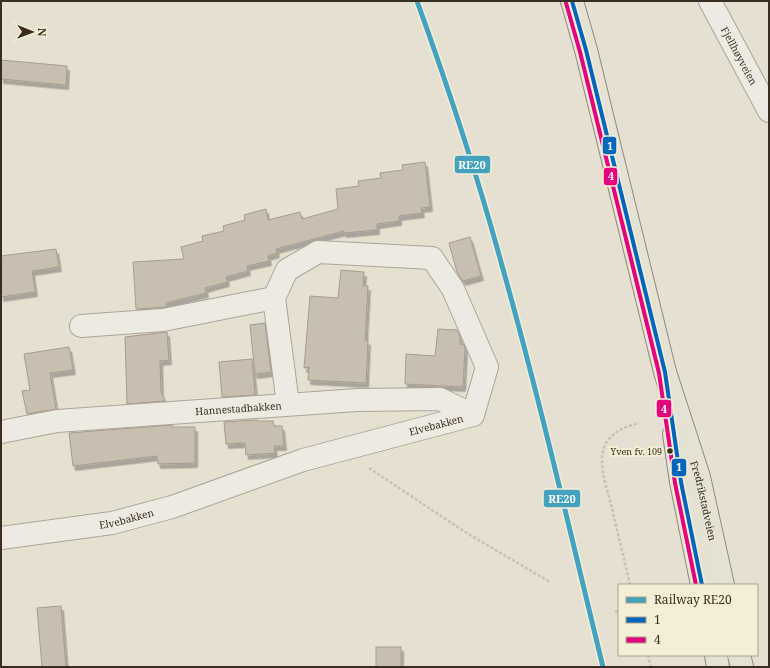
<svg xmlns="http://www.w3.org/2000/svg" width="770" height="668" viewBox="0 0 770 668" font-family="'Noto Serif',serif">
  <style>
    .building { fill: #c9bfb0; stroke: #a59c8f; filter: url(#shadow) }
    .lines { fill: none; stroke-linecap: round; stroke-linejoin: round }
    .minor-casing { stroke: #aaa598; stroke-width: 24 }
    .major-casing { stroke: #908a7f; stroke-width: 24 }
    .path { stroke: #c6c1b8; stroke-width: 2.5; stroke-dasharray: 3 2; stroke-linecap: butt }
    .minor { stroke: #edeae1; stroke-width: 22 }
    .major { stroke: #e5e1d3; stroke-width: 22 }
    .bus-1-casing { stroke: #f5eed6; stroke-width: 7 }
    .bus-2-casing { stroke: #f5eed6; stroke-width: 7 }
    .bus-1 { stroke: #0065bd; stroke-width: 4 }
    .bus-2 { stroke: #e5007d; stroke-width: 4 }
    .rail-1-casing { stroke: #f5eed6; stroke-width: 8 }
    .rail-1 { stroke: #42a2c0; stroke-width: 5 }
    .bus-dot { fill: #3a2e20; stroke: #f5eed6; stroke-width: 1.5 }
    .labels { text-anchor: middle; dominant-baseline: central; stroke-width: 4; stroke-linejoin: round; paint-order: stroke }
    .bus-label { font-size: 9px; fill: #3a2e20; stroke: #f5eed6; text-anchor: end }
    .street-label { font-size: 10px; fill: #3a2e20; stroke: #f5eed6 }
    .line-badge { stroke: #f5eed6; stroke-width: 1.5 }
    .badge-label { font-size: 11px; text-anchor: middle; font-weight: bold; fill: #fff }
  </style>
  <defs>
    <filter id="shadow"><feDropShadow dx="2.5" dy="4.5" stdDeviation="0" flood-color="#0004"/></filter>
  </defs>
  <rect width="100%" height="100%" fill="#e5e0d0"/>
  <g class="building">
    <path d="M1,60L67,66L66,85L1,79Z"/>
    <path d="M425,162L430,207L421,208L422,213L399,216V221L377,224V230L344,233V231L276,249L277,253L268,256L269,261L247,266L248,271L226,277L227,282L205,288L206,293L166,303V307L136,309L133,262L184,259L181,247L203,241L202,236L224,231L223,226L245,220L244,215L266,209L268,220L300,212L302,219L338,209L336,189L359,186L358,181L381,178L380,173L403,170L402,165Z"/>
    <path d="M470,237L481,276L463,281L457,272L449,243Z"/>
    <path d="M56,249L59,267L32,271L35,292L1,297V256Z"/>
    <path d="M341,270L364,272L363,286H368L365,340L368,341L366,383L308,380L309,367L304,368L310,296L338,298Z"/>
    <path d="M265,323L271,372L255,374L250,325Z"/>
    <path d="M438,329L457,330L460,337V344L464,345L465,348L463,387L405,384L406,354L435,356Z"/>
    <path d="M167,332L169,360L160,361L161,392L165,401L127,404L125,337Z"/>
    <path d="M69,347L73,370L50,373L56,409L27,414L22,391L30,390L24,354Z"/>
    <path d="M252,359L255,395L222,397L219,362Z"/>
    <path d="M257,420L258,421H273L274,426H282L284,446H274L275,453L246,455L245,443L226,444L224,422Z"/>
    <path d="M172,425V427H195V463L158,464L157,456L73,466L69,433Z"/>
    <path d="M61,606L66,667H42L37,608Z"/>
    <rect x="376" y="647" width="25" height="20"/>
  </g>
  <g class="lines">
    <defs>
      <g id="minor">
        <path id="s1" d="M710,1L769,111"/>
        <path d="M81,326L163,320L274,298"/>
        <path id="s2" d="M1,432L57,421L357,400L440,399L473,415"/>
        <path id="s3" d="M1,538L112,523L172,507L303,460L473,415L487,367L453,289L432,258L318,252L287,270L274,298L288,404"/>
      </g>
      <g id="major">
        <path id="s4" d="M572,1L586,50L665,372L699,477L723,585"/>
        <path d="M674,434L681,482L702,585"/>
        <path d="M716,655L718,667"/>
        <path d="M739,655L742,667"/>
      </g>
    </defs>
    <use href="#minor" class="minor-casing"/>
    <use href="#major" class="major-casing"/>
    <g class="path">
      <path d="M369,468L465,532L550,582"/>
      <path d="M630,585C624,558 617,531 611,504C607,490 602,475 602,461C602,455 603,449 606,443C614,431 626,426 639,423"/>
      <path d="M615,611L619,612"/>
      <path d="M648,655L651,667"/>
    </g>
    <use href="#minor" class="minor"/>
    <use href="#major" class="major"/>
    <defs>
      <path id="bus-1" d="M572,1L586,50L665,372L681,482L702,585"/>
      <path id="bus-2" d="M566,3L580,52L659,373L675,483L696,585"/>
    </defs>
    <use href="#bus-1" class="bus-1-casing"/>
    <use href="#bus-2" class="bus-2-casing"/>
    <use href="#bus-1" class="bus-1"/>
    <use href="#bus-2" class="bus-2"/>
    <defs>
      <path id="rail-1" d="M417,1C448,87 477,174 501,262C539,396 570,532 603,667"/>
    </defs>
    <use href="#rail-1" class="rail-1-casing"/>
    <use href="#rail-1" class="rail-1"/>
  </g>
  <circle class="bus-dot" cx="670" cy="451" r="3.5"/>
  <g class="labels">
    <g class="bus-label">
      <text x="662" y="451">Yven fv. 109</text>
    </g>
    <g class="street-label">
      <text stroke="none"><textPath href="#s1" startOffset="62">Fjellhøyveien</textPath></text>
      <text stroke="none"><textPath href="#s2" startOffset="239">Hannestadbakken</textPath></text>
      <text stroke="none"><textPath href="#s3" startOffset="451">Elvebakken</textPath></text>
      <text stroke="none"><textPath href="#s4" startOffset="517">Fredrikstadveien</textPath></text>
      <text stroke="none"><textPath href="#s3" startOffset="127">Elvebakken</textPath></text>
    </g>
  </g>
  <g class="line-badge">
    <rect x="602" y="136" width="15" height="19" rx="4" fill="#0065bd"/>
    <rect x="454" y="155" width="37" height="19" rx="4" fill="#42a2c0"/>
    <rect x="603" y="167" width="15" height="19" rx="4" fill="#e5007d"/>
    <rect x="656" y="399" width="16" height="19" rx="4" fill="#e5007d"/>
    <rect x="671" y="458" width="16" height="19" rx="4" fill="#0065bd"/>
    <rect x="543" y="489" width="38" height="19" rx="4" fill="#42a2c0"/>
  </g>
  <g class="badge-label">
    <text x="610" y="150">1</text>
    <text x="472" y="169">RE20</text>
    <text x="611" y="180">4</text>
    <text x="664" y="413">4</text>
    <text x="679" y="471">1</text>
    <text x="562" y="503">RE20</text>
  </g>
  <rect width="770" height="668" fill="none" stroke="#3a2e20" stroke-width="4"/>
  <rect x="618" y="584" width="140" height="72" fill="#f5eed6" stroke="#aaa18d"/>
  <rect x="626" y="597" width="20" height="6" fill="#42a2c0" stroke="#aaa18d"/>
  <text x="654" y="604" font-size="12" fill="#3a2e20">Railway RE20</text>
  <rect x="626" y="617" width="20" height="6" fill="#0065bd" stroke="#aaa18d"/>
  <text x="654" y="624" font-size="12" fill="#3a2e20">1</text>
  <rect x="626" y="637" width="20" height="6" fill="#e5007d" stroke="#aaa18d"/>
  <text x="654" y="644" font-size="12" fill="#3a2e20">4</text>
  <g transform="translate(32 32) rotate(91)" stroke="#f5eed6" stroke-width="3" paint-order="stroke">
  <path d="M0-3L7 15L0 10L-7 15Z" fill="#3a2e20"/>
  <text y="-6" font-size="11" font-weight="bold" text-anchor="middle" fill="#3a2e20">N</text>
  </g>
</svg>
